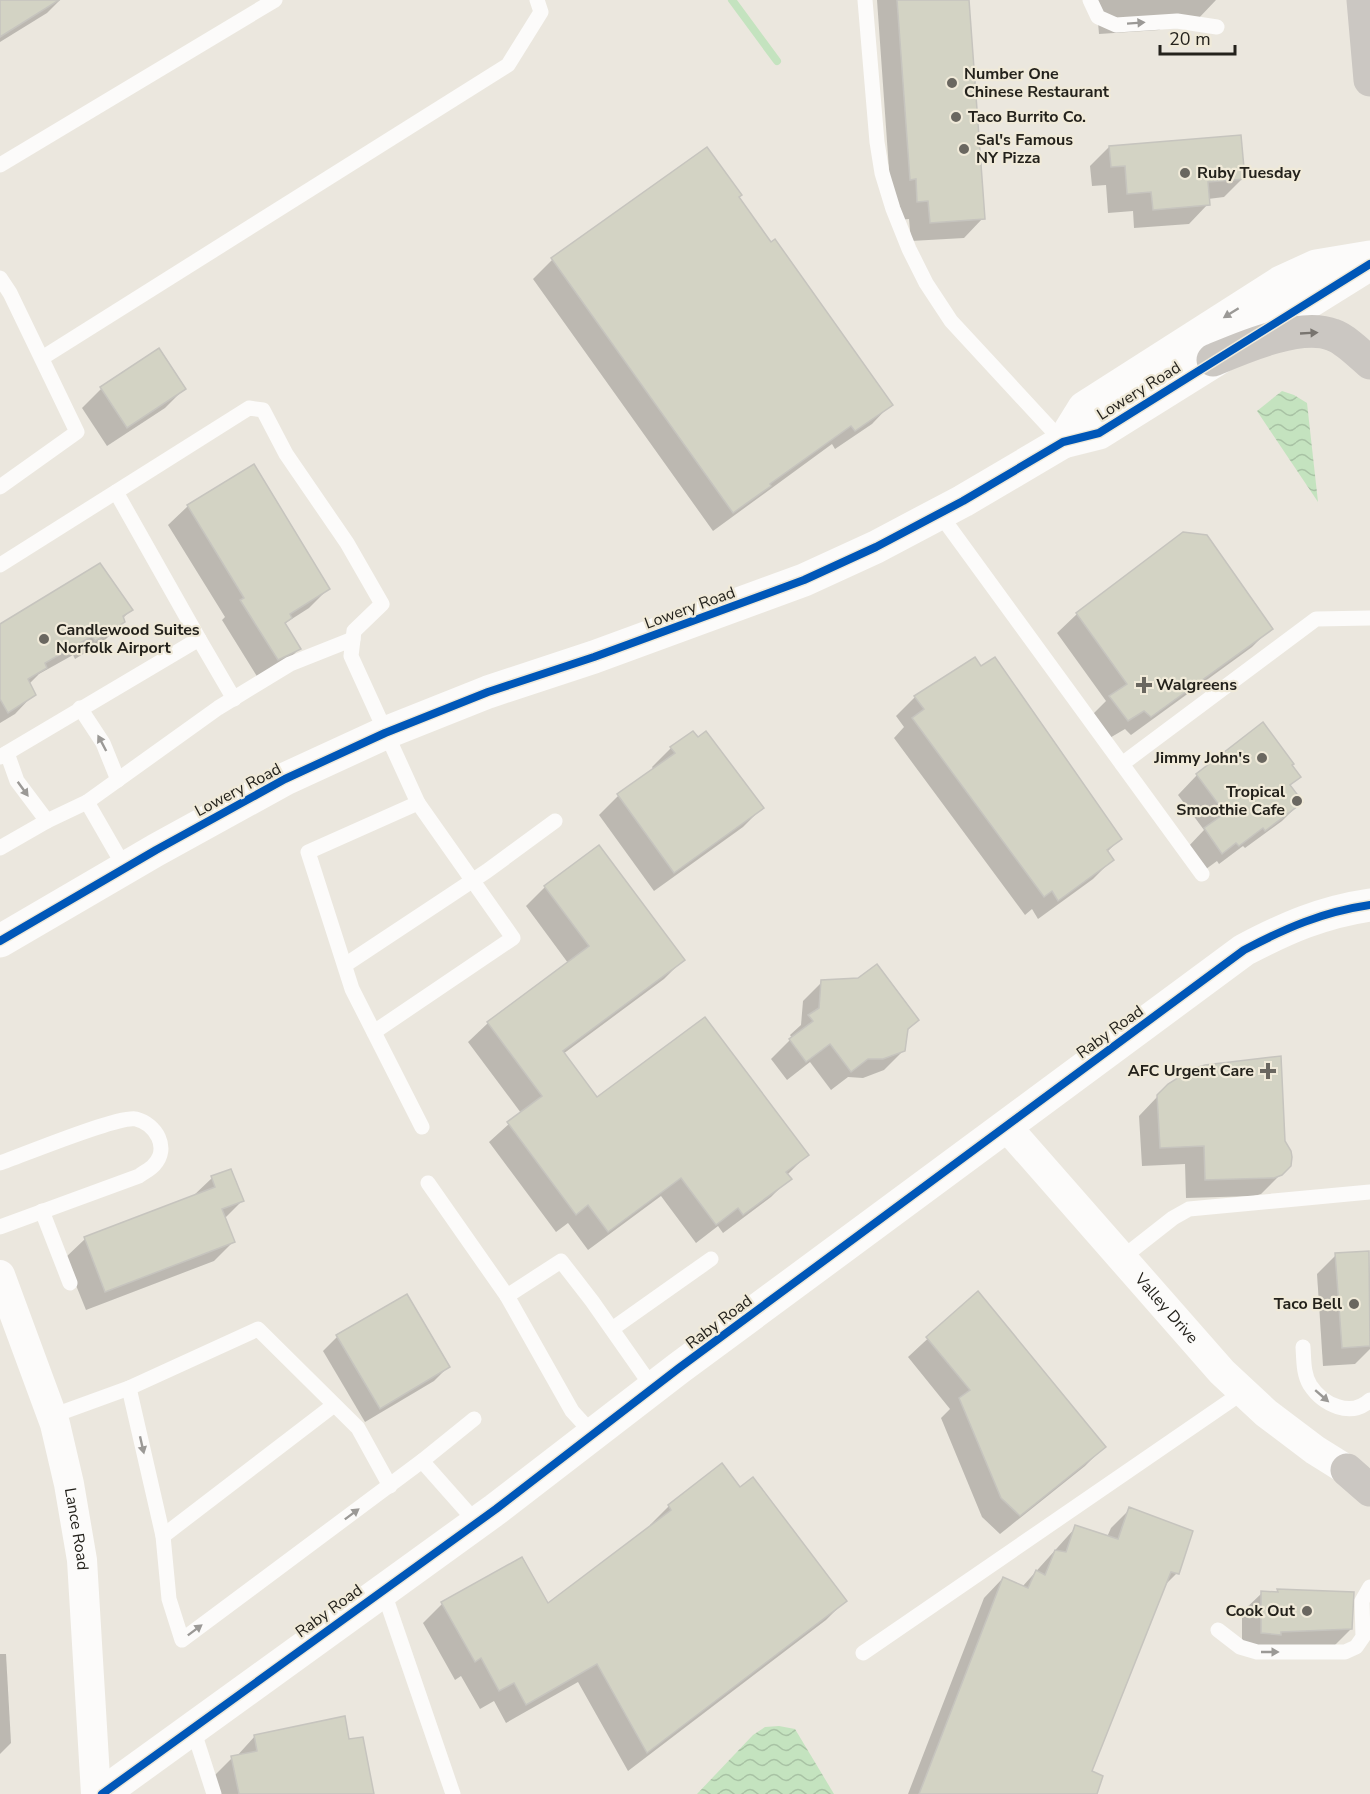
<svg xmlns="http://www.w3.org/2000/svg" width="1370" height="1794" viewBox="0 0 1370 1794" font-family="'Nunito Sans',sans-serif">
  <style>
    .water { fill: url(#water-waves) }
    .shadow { fill: #0003 }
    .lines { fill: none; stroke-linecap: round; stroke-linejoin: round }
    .stream { stroke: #c4e3bf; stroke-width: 8 }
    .building { fill: #d3d3c4; stroke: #c6c4be; stroke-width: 1.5 }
    .service { stroke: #fcfbfa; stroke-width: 15 }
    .minor { stroke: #fcfbfa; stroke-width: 30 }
    .tertiary { stroke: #fcfbfa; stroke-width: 33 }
    .primary { stroke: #cbc7c2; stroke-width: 33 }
    .cycleway-casing { stroke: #f0ead9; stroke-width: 11 }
    .cycleway { stroke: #0057b8; stroke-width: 8 }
    .oneway { fill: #9b9996 }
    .oneway2 { fill: #78746f }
    .poi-dot { fill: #6a6760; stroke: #f0ead9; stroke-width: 2 }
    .labels { text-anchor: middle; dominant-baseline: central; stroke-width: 4.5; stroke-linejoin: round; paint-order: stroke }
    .poi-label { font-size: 16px; font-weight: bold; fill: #24221c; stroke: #f0ead9; text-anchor: start }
    .street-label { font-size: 16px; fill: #24221c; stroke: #f0ead9 }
  </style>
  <defs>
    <pattern id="water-waves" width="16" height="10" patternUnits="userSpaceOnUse" patternTransform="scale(1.5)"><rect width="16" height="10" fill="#c4e3bf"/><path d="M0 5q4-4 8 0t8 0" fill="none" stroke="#a8c2a4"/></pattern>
  </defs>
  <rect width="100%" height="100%" fill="#ebe7de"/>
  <g class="water">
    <path d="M1282,391L1294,395L1307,403L1318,502L1257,411Z"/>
    <path d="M779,1726L795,1729L834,1794H697L753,1735L765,1727Z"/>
  </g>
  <g class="shadow">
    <path d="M0,0H60L47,13L0,42Z"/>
    <path d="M877,0H968L983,218L964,238L911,241L909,219L899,220L891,198Z"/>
    <path d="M1096,0H1216L1197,20L1162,28L1159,30L1099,34Z"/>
    <path d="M1109,147L1243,178L1224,197L1208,199V204L1189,224L1134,228L1133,211L1108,213L1106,185L1092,186L1090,166Z"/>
    <path d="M707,149L737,198L891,404L872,424L835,449L832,444L713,531L533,279L552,260Z"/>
    <path d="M159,350L184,389L165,408L107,446L82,408L101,389Z"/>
    <path d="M253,466L328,589L309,608L284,624L299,649L280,668L258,678L222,620L225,617L168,525L188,506Z"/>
    <path d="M1184,534L1271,628L1252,647L1131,735L1125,729L1108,739L1091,716L1106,701L1057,633L1077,614Z"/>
    <path d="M131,610L122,619L124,621L104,641L75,659L73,655L39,674L29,684L34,694L15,714L0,723V626Z"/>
    <path d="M981,668L1120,839L1107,852L1112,860L1093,879L1038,919L1032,909L1025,915L894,738L904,727L896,716L915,697Z"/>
    <path d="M1263,724L1299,777L1289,786L1301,802L1282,821L1245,848L1243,846L1219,864L1217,861L1202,872L1186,849L1204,830L1178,795L1197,775Z"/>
    <path d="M671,748L762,808L743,827L654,891L599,815L618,796L654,770L652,767Z"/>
    <path d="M545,887L683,960L664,979L563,1054L597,1099L807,1155L787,1175L790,1178L771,1197L723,1233L718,1226L696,1243L661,1196L588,1250L568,1223L556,1232L489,1142L521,1113L468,1042L488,1023L568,963L526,906Z"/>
    <path d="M822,982L917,1020L907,1031L904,1050L884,1070L863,1078L848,1077L831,1090L810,1062L787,1080L771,1059L792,1038L790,1035L801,1025L803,1001Z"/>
    <path d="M1158,1096L1284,1142L1288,1167L1261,1194L1254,1196L1186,1198L1185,1164L1142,1166L1139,1116Z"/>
    <path d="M212,1178L242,1201L224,1219L233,1242L214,1261L86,1310L65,1258L85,1239L192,1197Z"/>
    <path d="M1368,1252L1370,1349L1355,1364L1323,1366L1317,1274L1336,1255Z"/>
    <path d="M977,1293L1104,1447L1085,1466L1000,1534L982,1517L941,1418L950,1409L908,1357Z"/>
    <path d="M406,1296L448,1367L434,1381L365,1422L323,1351L337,1337Z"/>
    <path d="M669,1506L845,1601L826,1620L628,1771L578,1682L506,1723L494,1701L480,1709L461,1676L455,1680L423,1623L442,1604L548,1605L651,1527L650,1525Z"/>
    <path d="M1130,1509L1177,1573L1163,1587L1090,1772L1096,1794H908L984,1598L1003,1578L1022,1587L1076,1527L1107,1537L1111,1528Z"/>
    <path d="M1278,1591L1351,1629L1332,1648L1242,1652V1612L1262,1593H1275Z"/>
    <path d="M0,1654H6L11,1743L0,1754Z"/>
    <path d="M255,1736L348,1741L373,1794H217L213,1777L232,1758L236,1757Z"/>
  </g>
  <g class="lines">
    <path class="stream" d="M732,0L777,61"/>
  </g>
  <g class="building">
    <path d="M0,0H59L0,37Z"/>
    <path d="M897,0H969L985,219L930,223L928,201L917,202L916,179L910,180Z"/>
    <path d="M1241,135L1245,179L1208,182L1210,205L1153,210L1151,192L1127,194L1125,166L1111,167L1109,146Z"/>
    <path d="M707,147L742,195L739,197L771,242L775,239L893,405L855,431L851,426L770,484L771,486L733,513L551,258Z"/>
    <path d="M159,348L186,389L127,428L100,387Z"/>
    <path d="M254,464L330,589L290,614L292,618L285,623L301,649L278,660L240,600L244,598L187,505Z"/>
    <path d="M1183,532L1207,535L1273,629L1151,717L1144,711L1128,721L1109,696L1127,684L1076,613Z"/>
    <path d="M100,563L133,610L123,616L125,622L95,641L92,636L45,663L47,668L28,679L36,695L8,713L0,699V624Z"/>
    <path d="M975,657L981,666L995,657L1122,839L1107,850L1114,860L1058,901L1052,891L1044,897L912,718L924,709L914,696Z"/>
    <path d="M1263,722L1294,764L1292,765L1301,777L1290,785L1303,802L1265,831L1263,828L1239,846L1236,843L1222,854L1204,828L1225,813L1196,774Z"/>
    <path d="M693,731L698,737L706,731L764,808L674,873L617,794L675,753L670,747Z"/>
    <path d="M599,845L685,960L563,1051L597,1097L705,1017L809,1155L786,1172L792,1179L743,1215L738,1208L716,1225L681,1178L608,1232L588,1205L576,1215L507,1122L542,1096L487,1022L589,946L544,886Z"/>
    <path d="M877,964L919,1020L908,1029L905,1051L883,1059H868L851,1072L830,1044L806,1062L789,1039L813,1021L808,1015L819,1008L821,980L858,978Z"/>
    <path d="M1281,1056L1285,1141L1291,1151L1292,1157L1291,1166L1282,1175L1274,1178L1205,1180L1204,1146L1160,1148L1157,1095L1168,1084L1192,1069L1205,1065Z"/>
    <path d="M231,1169L244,1201L222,1209L235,1242L105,1292L84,1237L215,1187L211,1176Z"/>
    <path d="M1369,1251L1370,1346L1342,1348L1335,1253Z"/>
    <path d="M978,1291L1106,1447L1020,1516L1001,1498L959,1398L970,1390L926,1337Z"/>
    <path d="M407,1294L450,1367L380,1409L336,1335Z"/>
    <path d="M722,1463L740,1487L753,1477L847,1601L647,1753L597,1664L526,1705L514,1683L499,1691L481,1658L475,1662L441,1602L522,1557L548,1603L671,1510L668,1505Z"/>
    <path d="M1129,1507L1193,1531L1179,1574L1171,1572L1092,1771L1103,1776L1097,1794H919L1003,1577L1028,1588L1036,1570L1045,1575L1055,1550L1066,1552L1075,1525L1118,1539Z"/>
    <path d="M1277,1589L1354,1592L1352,1629L1281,1632V1635L1261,1633V1591L1278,1592Z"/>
    <path d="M345,1716L349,1739L363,1737L374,1794H239L231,1756L257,1751L254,1735Z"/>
  </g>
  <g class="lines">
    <g class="service">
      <path d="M865,0L877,142L882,173L893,209L909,249L926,283L951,321L1063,442"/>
      <path d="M1090,0L1098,17L1116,25L1177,21L1217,27"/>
      <path d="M0,165L275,0"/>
      <path d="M0,278L10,293L77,432L0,487"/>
      <path d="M42,358L508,65L541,12L537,0"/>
      <path d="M116,492L199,639"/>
      <path d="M939,513L1202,874"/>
      <path d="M0,565L249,408L263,410L286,454L347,543L382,604L354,631L351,656L418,803L308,852L352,989L422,1127"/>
      <path d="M80,708L103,743L118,780"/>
      <path d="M7,753L17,781L47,821"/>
      <path d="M0,757L199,639L234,699"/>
      <path d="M1122,764L1316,619L1370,618"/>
      <path d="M87,802L218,708L290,664L353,639"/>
      <path d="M0,848L47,821L87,802L125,868"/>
      <path d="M345,965L487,871L555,821"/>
      <path d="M374,1032L513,938L418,803"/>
      <path d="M0,1163C23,1155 119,1115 136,1119C156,1124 170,1148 154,1165C151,1169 144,1172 139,1176L0,1227"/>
      <path d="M428,1183L507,1296L561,1261L592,1301L653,1388"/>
      <path d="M42,1211L70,1283"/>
      <path d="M1122,1258L1173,1218L1189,1209L1370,1192"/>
      <path d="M507,1296L572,1411L593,1434"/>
      <path d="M612,1329L711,1259"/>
      <path d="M1303,1347C1304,1360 1303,1373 1310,1385C1323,1405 1351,1418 1370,1400"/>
      <path d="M129,1388L163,1536L169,1599L182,1640L422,1461"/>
      <path d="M52,1416L129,1388L258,1329L358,1428L390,1486"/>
      <path d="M474,1419L422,1461L476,1522"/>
      <path d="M163,1536L334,1405"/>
      <path d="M383,1590L453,1794"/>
      <path d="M1218,1630L1240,1647L1257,1652H1345L1356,1647L1363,1637L1362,1601L1370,1587"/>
      <path d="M863,1653L1243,1392"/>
      <path d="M193,1729L214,1794"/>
    </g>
    <g class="minor">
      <path id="s1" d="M1006,1126L1222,1372L1266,1413L1315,1450L1347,1470"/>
      <path id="s2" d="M0,1275L55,1424L69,1484L82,1560L96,1794"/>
    </g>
    <g class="tertiary">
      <path d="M1063,442L1084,408L1281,282L1316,266L1370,257"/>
      <path d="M0,941L156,850L285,779L385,733L488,692L594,657L804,580L876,547L963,501L1063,442L1099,433L1370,264"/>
      <path d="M102,1794L496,1509L679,1368L1244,950C1286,928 1322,912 1370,905"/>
    </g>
    <g class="primary">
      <path d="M1363,0L1370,80"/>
      <path d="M1213,360C1244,347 1301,322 1333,335C1345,339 1361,355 1370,363"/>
      <path d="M1347,1470L1370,1490"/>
    </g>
    <defs>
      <g id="cycleway">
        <path d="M0,941L156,850L285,779L385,733L488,692L594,657L804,580L876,547L963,501L1063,442L1099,433L1370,264"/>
        <path d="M102,1794L496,1509L679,1368L1244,950C1286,928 1322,912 1370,905"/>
      </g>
    </defs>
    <use href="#cycleway" class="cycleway-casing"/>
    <use href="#cycleway" class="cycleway"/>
  </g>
  <defs><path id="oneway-solid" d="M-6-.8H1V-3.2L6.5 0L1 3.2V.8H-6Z" transform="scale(1.5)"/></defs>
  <g class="oneway">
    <use href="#oneway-solid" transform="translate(1136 23) rotate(-4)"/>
    <use href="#oneway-solid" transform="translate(1231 313) rotate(148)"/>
    <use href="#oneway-solid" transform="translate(102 743) rotate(-118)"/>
    <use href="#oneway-solid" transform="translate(23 789) rotate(54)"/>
    <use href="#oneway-solid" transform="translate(1322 1396) rotate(41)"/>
    <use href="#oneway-solid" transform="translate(142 1445) rotate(77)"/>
    <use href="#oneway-solid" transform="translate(352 1514) rotate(-37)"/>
    <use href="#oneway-solid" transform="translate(195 1630) rotate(-37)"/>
    <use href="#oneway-solid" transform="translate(1270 1652)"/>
  </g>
  <use class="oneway2" href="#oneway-solid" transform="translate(1309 333) rotate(-3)"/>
  <g class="poi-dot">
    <circle cx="952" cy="83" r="6"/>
    <circle cx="956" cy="117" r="6"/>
    <circle cx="964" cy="149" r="6"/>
    <circle cx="1185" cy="173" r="6"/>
    <circle cx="44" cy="639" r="6"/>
    <path d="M1141 676h6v6h6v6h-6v6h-6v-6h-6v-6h6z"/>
    <circle cx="1262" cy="758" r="6"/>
    <circle cx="1297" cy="801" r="6"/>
    <path d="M1265 1062h6v6h6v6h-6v6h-6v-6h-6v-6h6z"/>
    <circle cx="1354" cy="1304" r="6"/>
    <circle cx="1307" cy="1611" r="6"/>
  </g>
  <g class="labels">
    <g class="poi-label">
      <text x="964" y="74">Number One<tspan x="964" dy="18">Chinese Restaurant</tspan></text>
      <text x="968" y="117">Taco Burrito Co.</text>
      <text x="976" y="140">Sal's Famous<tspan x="976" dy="18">NY Pizza</tspan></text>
      <text x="1197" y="173">Ruby Tuesday</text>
      <text x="56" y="630">Candlewood Suites<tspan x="56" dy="18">Norfolk Airport</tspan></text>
      <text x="1156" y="685">Walgreens</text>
      <text x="1250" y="758" text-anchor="end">Jimmy John's</text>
      <text x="1285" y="792" text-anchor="end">Tropical<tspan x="1285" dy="18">Smoothie Cafe</tspan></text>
      <text x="1254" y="1071" text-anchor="end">AFC Urgent Care</text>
      <text x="1342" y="1304" text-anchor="end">Taco Bell</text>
      <text x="1295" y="1611" text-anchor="end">Cook Out</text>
    </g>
    <g class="street-label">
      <text transform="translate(1139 391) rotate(-32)">Lowery Road</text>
      <text transform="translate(690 608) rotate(-20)">Lowery Road</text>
      <text transform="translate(238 790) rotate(-28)">Lowery Road</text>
      <text transform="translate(1110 1032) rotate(-36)">Raby Road</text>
      <text stroke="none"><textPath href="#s1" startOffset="243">Valley Drive</textPath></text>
      <text transform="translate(719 1322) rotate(-37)">Raby Road</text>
      <text stroke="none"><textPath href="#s2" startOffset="266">Lance Road</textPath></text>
      <text transform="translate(329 1611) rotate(-36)">Raby Road</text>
    </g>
  </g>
  <path d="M1160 45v9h75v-9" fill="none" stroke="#24221c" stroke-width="3"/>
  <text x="1169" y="45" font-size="18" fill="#24221c" stroke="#f0ead9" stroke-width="4.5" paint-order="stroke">20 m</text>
</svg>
